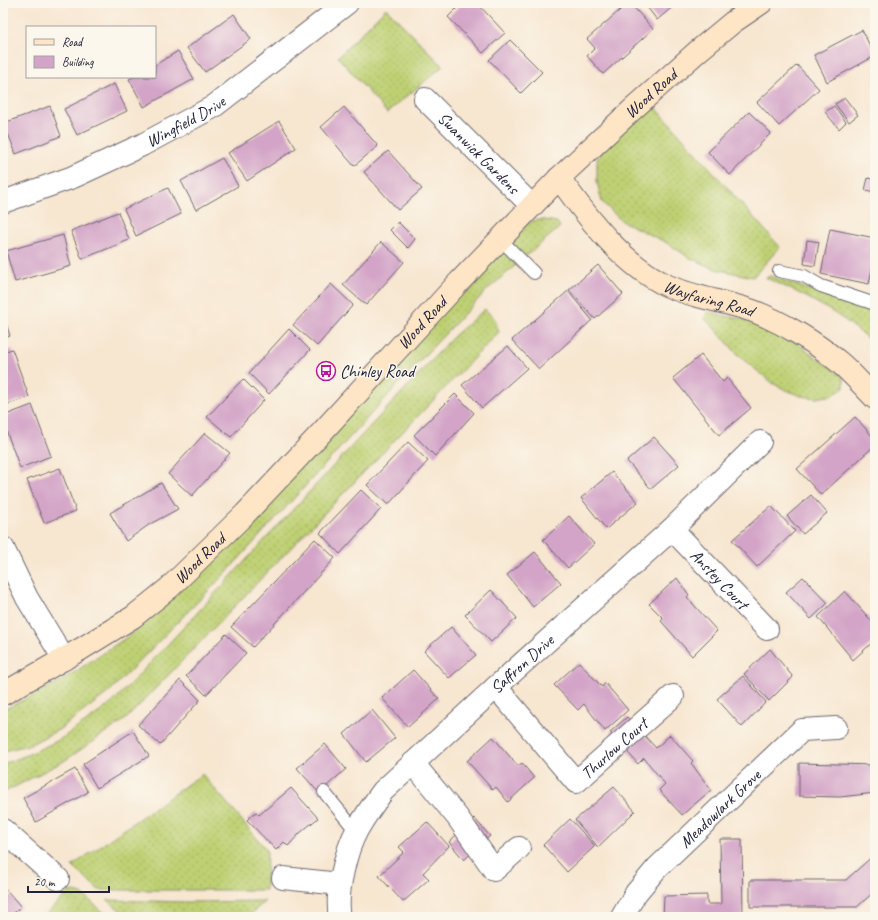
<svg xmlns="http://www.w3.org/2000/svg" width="878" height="920" viewBox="0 0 878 920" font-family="Caveat,sans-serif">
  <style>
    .grass { fill: url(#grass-dots); stroke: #707956 }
    .building { fill: #d3a4c7 }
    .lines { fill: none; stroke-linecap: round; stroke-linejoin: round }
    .lane-casing { stroke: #6d676f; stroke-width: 14 }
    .street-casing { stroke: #6d676f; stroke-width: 24 }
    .secondary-casing { stroke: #6d676f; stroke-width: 24 }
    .lane { stroke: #fff; stroke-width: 12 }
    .street { stroke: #fff; stroke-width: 22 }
    .secondary { stroke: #fde5c5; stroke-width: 22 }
    .labels { text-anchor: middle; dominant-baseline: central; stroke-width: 3; stroke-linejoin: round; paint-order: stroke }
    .street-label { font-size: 17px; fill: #22223b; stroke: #fbf7ec }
    .poi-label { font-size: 17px; fill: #22223b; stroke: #fbf7ec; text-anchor: start }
  </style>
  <defs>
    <pattern id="grass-dots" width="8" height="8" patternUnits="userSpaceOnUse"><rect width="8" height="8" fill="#bed072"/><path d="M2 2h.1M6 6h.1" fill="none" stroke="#a3b264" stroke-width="1.8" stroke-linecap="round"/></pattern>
  </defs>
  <rect width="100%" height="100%" fill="#fbf7ec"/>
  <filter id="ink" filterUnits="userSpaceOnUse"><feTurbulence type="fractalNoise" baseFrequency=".025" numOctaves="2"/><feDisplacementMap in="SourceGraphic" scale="8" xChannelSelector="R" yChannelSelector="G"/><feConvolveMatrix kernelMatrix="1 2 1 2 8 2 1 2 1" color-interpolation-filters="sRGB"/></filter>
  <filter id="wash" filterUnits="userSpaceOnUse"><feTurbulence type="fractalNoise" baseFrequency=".012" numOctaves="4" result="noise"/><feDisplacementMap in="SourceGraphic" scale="16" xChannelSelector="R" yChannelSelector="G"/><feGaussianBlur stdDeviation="0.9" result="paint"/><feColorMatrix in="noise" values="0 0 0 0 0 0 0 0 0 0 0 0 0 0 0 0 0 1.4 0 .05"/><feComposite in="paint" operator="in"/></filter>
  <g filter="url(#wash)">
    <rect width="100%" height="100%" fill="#f7e6d0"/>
    <g class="grass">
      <path d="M386,8L443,66L387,113L338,57Z"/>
      <path d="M650,101L780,247L753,277L715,269L690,258L667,243L622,221L602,202L597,182V159L612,139Z"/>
      <path d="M536,220H545L557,222L560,227L488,289L424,356L224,575L109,692L60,729L29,745L3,751V710L61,681L133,633L153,611L528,223Z"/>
      <path d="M770,276L863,308L875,315V346C845,315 805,295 766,278Z"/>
      <path d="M485,309L495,319L499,332L126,719L64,761L3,793V764L27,755L59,740L90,719L112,703L157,656L454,336Z"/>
      <path d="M708,312L747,320L784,334L844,377V388L833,395L817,398L801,396L786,390L774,384L740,357L717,331L704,318Z"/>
      <path d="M202,774L267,850L266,890H99L72,866Z"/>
      <path d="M70,891L82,894L109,917H43Z"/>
      <path d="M107,900L188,902L265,901L248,917H129Z"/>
    </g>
    <g id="blocks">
      <g class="building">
        <path d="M462,3H477L505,33L483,53L448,17Z"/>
        <path d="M628,3H630L653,29L603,74L587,56L595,48L587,39Z"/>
        <path d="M644,3H677L657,20Z"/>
        <path d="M234,14L251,39L205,72L187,48Z"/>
        <path d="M862,30L875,56L827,82L814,55Z"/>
        <path d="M510,40L542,72L521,93L489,60Z"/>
        <path d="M178,51L194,79L144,107L129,79L134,77H155V65Z"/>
        <path d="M797,65L819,89L779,126L757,102Z"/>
        <path d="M114,84L127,111L77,135L64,109Z"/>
        <path d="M845,98L858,115L849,122L835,104Z"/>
        <path d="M50,106L61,136L16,154L4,123Z"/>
        <path d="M834,106L846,122L839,129L825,112Z"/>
        <path d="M344,107L378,146L354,166L321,127Z"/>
        <path d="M749,112L771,133L730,175L708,152Z"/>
        <path d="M279,121L296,148L247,181L228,153Z"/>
        <path d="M388,151L422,189L398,210L364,172Z"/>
        <path d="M222,158L238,186L196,210L181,181Z"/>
        <path d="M868,178L875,180V192L865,190Z"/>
        <path d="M168,188L181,214L136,236L124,209Z"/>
        <path d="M118,212L129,240L82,259L71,231Z"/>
        <path d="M398,222L415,239L408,248L390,230Z"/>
        <path d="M830,229L875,238V254L869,284L821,274Z"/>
        <path d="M63,235L71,266L15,282L6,251Z"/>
        <path d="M807,240L819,242L815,266L804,264Z"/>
        <path d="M381,242L404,262L366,305L343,285Z"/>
        <path d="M598,265L623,294L595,319L569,290Z"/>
        <path d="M331,284L353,305L317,346L293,325Z"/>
        <path d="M568,291L592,320L539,369L512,340Z"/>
        <path d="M3,313L10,336L3,338Z"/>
        <path d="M289,329L310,350L269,394L249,373Z"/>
        <path d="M508,346L527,368L482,408L462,385Z"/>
        <path d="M12,349L29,397L3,406V352Z"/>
        <path d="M701,355L723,382L727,378L751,408L719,435L673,378Z"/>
        <path d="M243,379L264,400L231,437L207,417Z"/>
        <path d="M455,394L474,413L435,456L414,435Z"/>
        <path d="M32,405L51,456L20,468L3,422V416Z"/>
        <path d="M855,417L875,439V445L821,495L797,469Z"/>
        <path d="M205,433L230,453L192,496L168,474Z"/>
        <path d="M654,437L679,465L651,489L627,461Z"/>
        <path d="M408,442L428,461L388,505L367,485Z"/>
        <path d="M60,468L76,511L44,523L27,480Z"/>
        <path d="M612,472L638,502L606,529L581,498Z"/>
        <path d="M161,483L178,509L150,524L126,541L110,513Z"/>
        <path d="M361,490L381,509L340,554L320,533Z"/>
        <path d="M811,495L827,513L803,534L787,516Z"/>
        <path d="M771,506L795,531L757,567L732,540Z"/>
        <path d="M569,516L594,544L568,568L543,540Z"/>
        <path d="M315,539L335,558L253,647L231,627Z"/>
        <path d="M535,552L561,583L533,607L507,575Z"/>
        <path d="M803,577L828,603L811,619L786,592Z"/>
        <path d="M677,578L689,595L687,597L717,631L692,656L661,621L663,618L649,604Z"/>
        <path d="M491,590L517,618L491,642L465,615Z"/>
        <path d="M845,591L875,625V640L853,660L818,617Z"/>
        <path d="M451,627L476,655L449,678L424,651Z"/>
        <path d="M226,634L246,653L206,695L186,676Z"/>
        <path d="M770,649L793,677L769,701L744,674Z"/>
        <path d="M579,662L602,687L605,683L628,710L605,731L584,704L578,710L554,685Z"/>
        <path d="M413,670L439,699L408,727L382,698Z"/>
        <path d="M743,676L766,702L742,727L717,699Z"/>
        <path d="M180,680L200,700L160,745L138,725Z"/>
        <path d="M372,710L395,738L366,762L344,734Z"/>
        <path d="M627,717L656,748L670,735L693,761L691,763L711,790L682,815L659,790L665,784L644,758L638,764L610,732Z"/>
        <path d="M133,731L149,756L97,788L83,764Z"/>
        <path d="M493,737L518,766L522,763L534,778L508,802L496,787L493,790L467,761Z"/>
        <path d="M325,744L346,769L319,793L297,768Z"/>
        <path d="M799,763L875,765V793L840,797L799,796Z"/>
        <path d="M75,769L88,792L36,822L23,798Z"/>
        <path d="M614,787L635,811L598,847L575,820Z"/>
        <path d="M291,788L318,818L300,833L288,846L284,842L276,850L247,820L256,812L259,815Z"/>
        <path d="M474,818L490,836L464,860L449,842Z"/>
        <path d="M570,819L595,846L567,872L543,845Z"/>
        <path d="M427,822L449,846L423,873L429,879L403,902L379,876L404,852L399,847Z"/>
        <path d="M720,839H742L743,917H663L664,896L707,895V904H721Z"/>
        <path d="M875,854V891L857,907H750V880H846Z"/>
        <path d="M3,886L21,907L9,917H3Z"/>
      </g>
    </g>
  </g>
  <g filter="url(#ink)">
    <use href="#blocks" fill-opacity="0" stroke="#6d676f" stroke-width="1"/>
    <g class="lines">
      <defs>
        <g id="lane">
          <path d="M500,239L534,273"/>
          <path d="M779,271L804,276L821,286L875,304"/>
          <path d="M324,792L356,831"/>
        </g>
        <g id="street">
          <path id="s1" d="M425,99L532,206"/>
          <path id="s2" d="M3,202L73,177L142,145L213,107L347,3"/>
          <path id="s3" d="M672,529L767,629"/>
          <path d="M3,548L27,598L64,659"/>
          <path id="s4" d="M496,687L576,782L673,696"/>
          <path d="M413,763L458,818L494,870L519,848"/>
          <path d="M3,830L58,879"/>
          <path d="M283,878L340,884"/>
          <path id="s5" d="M340,917C335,894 346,850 357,830C365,816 374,803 383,791L496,687L672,529L760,442"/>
          <path id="s6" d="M622,917L636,893L657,868L802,730L836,728"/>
        </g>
        <g id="secondary">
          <path id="s7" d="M559,178C588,218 623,265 668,286C695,298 725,301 753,311C782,322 815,342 839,362C852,373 863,386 875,398"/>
          <path id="s8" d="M3,694L81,649L133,617L169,588L245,514L322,432L459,282L559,178L633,109L698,51L733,22L761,3"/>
        </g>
      </defs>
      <use href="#lane" class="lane-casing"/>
      <use href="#street" class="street-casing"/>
      <use href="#secondary" class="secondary-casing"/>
      <use href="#lane" class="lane"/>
      <use href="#street" class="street"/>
      <use href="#secondary" class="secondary"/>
    </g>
  </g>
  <defs>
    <symbol id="bus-ring" viewBox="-11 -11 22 22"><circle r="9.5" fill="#fbf7ec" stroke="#b5179e" stroke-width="1.5"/><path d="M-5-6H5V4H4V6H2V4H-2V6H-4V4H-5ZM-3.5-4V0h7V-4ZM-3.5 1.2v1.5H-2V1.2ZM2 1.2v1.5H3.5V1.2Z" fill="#b5179e"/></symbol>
  </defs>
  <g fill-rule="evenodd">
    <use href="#bus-ring" x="315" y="360" width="22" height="22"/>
  </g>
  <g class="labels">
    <g class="street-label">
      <text stroke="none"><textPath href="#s8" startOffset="888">Wood Road</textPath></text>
      <text stroke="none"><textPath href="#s2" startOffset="200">Wingfield Drive</textPath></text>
      <text stroke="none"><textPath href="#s1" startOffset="76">Swanwick Gardens</textPath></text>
      <text stroke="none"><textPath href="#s7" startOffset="198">Wayfaring Road</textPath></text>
      <text stroke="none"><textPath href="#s8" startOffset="564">Wood Road</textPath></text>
      <text stroke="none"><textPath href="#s8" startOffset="240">Wood Road</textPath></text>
      <text stroke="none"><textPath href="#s3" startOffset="69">Anstey Court</textPath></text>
      <text stroke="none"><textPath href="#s5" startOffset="325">Saffron Drive</textPath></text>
      <text stroke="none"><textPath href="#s4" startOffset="175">Thurlow Court</textPath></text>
      <text stroke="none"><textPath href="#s6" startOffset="147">Meadowlark Grove</textPath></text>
    </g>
    <g class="poi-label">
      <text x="340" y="371">Chinley Road</text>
    </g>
  </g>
  <rect width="878" height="920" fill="none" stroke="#fbf7ec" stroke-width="16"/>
  <rect x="26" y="26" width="130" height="52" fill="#fbf7ec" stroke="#a4a2a5"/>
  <rect x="34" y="39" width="20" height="6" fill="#fde5c5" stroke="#a4a2a5"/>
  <text x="62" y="46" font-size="12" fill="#22223b">Road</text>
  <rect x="34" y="56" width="20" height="12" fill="#d3a4c7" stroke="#a4a2a5"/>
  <text x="62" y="66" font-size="12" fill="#22223b">Building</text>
  <path d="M28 886v6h81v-6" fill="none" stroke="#22223b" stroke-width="2"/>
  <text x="34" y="886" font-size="12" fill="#22223b" stroke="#fbf7ec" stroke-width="3" paint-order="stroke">20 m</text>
</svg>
